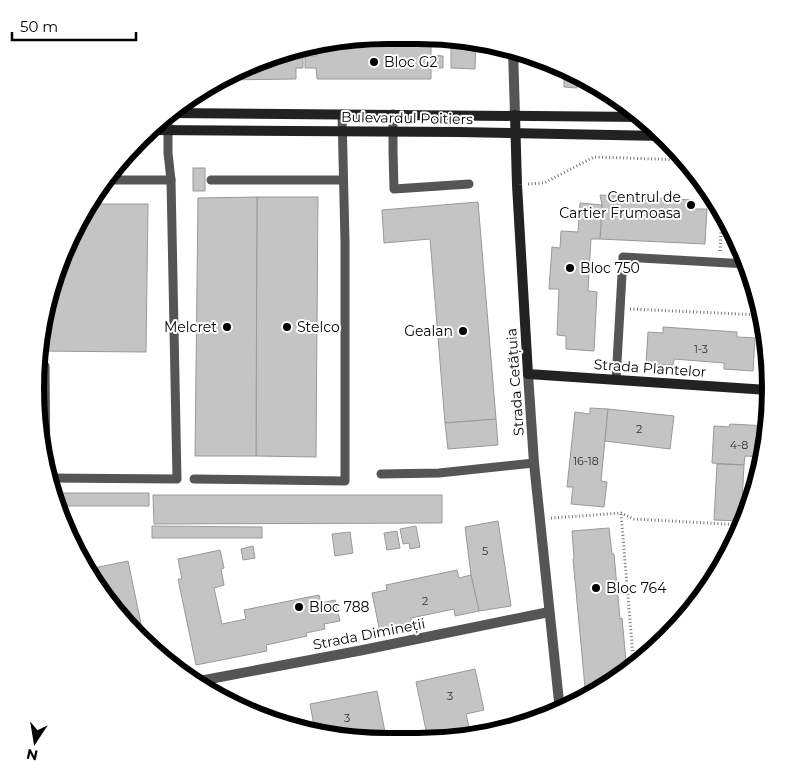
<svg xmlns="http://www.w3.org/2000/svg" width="806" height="777" viewBox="0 0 806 777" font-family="Montserrat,sans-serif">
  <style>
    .building { fill: #c4c4c4; stroke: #999 }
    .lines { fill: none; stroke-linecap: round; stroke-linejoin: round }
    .path { stroke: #777; stroke-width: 3; stroke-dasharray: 1 2.5; stroke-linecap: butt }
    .lane { stroke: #555; stroke-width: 9 }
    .street { stroke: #555; stroke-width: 10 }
    .secondary { stroke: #222; stroke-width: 10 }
    .poi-dot { fill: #000; stroke: #fff; stroke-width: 2 }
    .labels { text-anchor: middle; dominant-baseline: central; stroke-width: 4; stroke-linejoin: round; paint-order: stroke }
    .number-label { font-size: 11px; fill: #313131 }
    .poi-label { font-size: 14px; fill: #000; stroke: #fff; text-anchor: start }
    .street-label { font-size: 14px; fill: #000; stroke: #fff }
    .rim { fill: none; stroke: #000; stroke-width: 6 }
  </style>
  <rect width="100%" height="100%" fill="#fff"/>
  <g class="building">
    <path d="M451,38H463L476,41L475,69L451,68Z"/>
    <path d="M431,44V55L443,56V68H431V79H317L316,68H305V56H316V45Z"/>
    <path d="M294,50V56H303V68H296V79L222,80L253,62Z"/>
    <path d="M564,69L577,75V88L564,87Z"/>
    <rect x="193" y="168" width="12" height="23"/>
    <path d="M600,195L693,200L692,209H707L705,244L600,239L602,205Z"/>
    <path d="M257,197H318L316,457L256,456Z"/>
    <path d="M257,197L256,456H195L198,198Z"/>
    <path d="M478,202L496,419L445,423L430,239L384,243L382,210Z"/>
    <path d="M580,203L602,205L600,239H591L588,291L597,292L594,351L566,349V336L557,335L559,289H549L552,247L560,248L561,231L578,232Z"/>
    <path d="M88,204H148L146,352L38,351V343L54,275L82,212Z"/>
    <path d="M732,229L734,232L738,241L732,240Z"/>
    <path d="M663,327L737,332V337L755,338L753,371L724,369V363L674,359L673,365L646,364L648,332L663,333Z"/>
    <path d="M590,408L608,409L601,481L607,482L604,507L571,504L573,487H567L575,412L590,414Z"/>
    <path d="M608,409L674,416L670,449L605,441Z"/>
    <path d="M496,419L498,445L448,449L445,423Z"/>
    <path d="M730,424L768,426L763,457L745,456L744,465L712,463L714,426L729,427Z"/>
    <path d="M717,464L744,465L741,521L714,520Z"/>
    <path d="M52,493H149V506H58Z"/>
    <path d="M153,495H442V523L154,524Z"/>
    <path d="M498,521L511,606L479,611L471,575L465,527Z"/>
    <path d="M152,526L262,527V538H152Z"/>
    <path d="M416,526L420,547L410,549L409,543L403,544L400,529Z"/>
    <path d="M609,528L612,554H614L620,619L622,618L627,672L586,698L573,559L574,558L572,531Z"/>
    <path d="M397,531L400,548L387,550L384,533Z"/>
    <path d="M350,532L353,553L335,556L332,534Z"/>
    <path d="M253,546L255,558L243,560L241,549Z"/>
    <path d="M220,550L224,568L221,569L224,585L214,588L222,624L246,619L244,610L319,595L321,603L335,600L340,621L324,624L325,629L306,633L307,636L266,645L267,651L196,665L178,579H182L178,559Z"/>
    <path d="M128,561L145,643L123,621L91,577L89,569Z"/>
    <path d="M457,570L459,578L471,575L479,611L455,616L454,609L411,618L412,626L380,632L372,593L387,590L386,585Z"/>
    <path d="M475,669L484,710L466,714L471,736L441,741L428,740L416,682Z"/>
    <path d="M377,691L386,737L315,731L310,704Z"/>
  </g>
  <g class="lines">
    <g class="path">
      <path d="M528,184L544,183L594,157L686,160"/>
      <path d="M720,251L722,212"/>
      <path d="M630,309L762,315"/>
      <path d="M765,379L766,340"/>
      <path d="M621,514L634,668"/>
      <path d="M551,518L621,513L634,519L742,525"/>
    </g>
    <g class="lane">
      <path d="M393,114V151L394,189L469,184"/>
      <path d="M105,180H171"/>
      <path d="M211,180H343"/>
      <path d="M45,366L46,476"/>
      <path d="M616,380L623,257L747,264"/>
      <path d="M381,474L439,473L534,463"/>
      <path d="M47,478L177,479L171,180L168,153V113"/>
      <path d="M194,479L345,481V242L342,114"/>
    </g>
    <g class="street">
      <path d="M513,50L515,115"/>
      <path d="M528,374L534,463L560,711"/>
      <path d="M194,682L363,650L549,612"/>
    </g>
    <g class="secondary">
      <path d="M168,113L642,117"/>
      <path d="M515,115L517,185L528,374L769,390"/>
      <path d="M150,130L458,132L663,136"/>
    </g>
  </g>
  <g class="poi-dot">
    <circle cx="374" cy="62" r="5"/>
    <circle cx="691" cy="205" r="5"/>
    <circle cx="570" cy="268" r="5"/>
    <circle cx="227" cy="327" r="5"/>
    <circle cx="287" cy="327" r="5"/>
    <circle cx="463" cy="331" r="5"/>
    <circle cx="596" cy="588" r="5"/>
    <circle cx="299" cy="607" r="5"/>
  </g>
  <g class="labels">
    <g class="number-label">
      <text x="701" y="349">1-3</text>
      <text x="639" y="429">2</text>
      <text x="739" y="445">4-8</text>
      <text x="586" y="461">16-18</text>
      <text x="485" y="551">5</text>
      <text x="425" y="601">2</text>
      <text x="450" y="696">3</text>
      <text x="347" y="718">3</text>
    </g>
    <g class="poi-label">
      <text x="384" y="62">Bloc G2</text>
      <text x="681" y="197" text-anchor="end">Centrul de<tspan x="681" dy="16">Cartier Frumoasa</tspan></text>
      <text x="580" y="268">Bloc 750</text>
      <text x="217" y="327" text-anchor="end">Melcret</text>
      <text x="297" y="327">Stelco</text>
      <text x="453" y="331" text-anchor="end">Gealan</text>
      <text x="606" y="588">Bloc 764</text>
      <text x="309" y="607">Bloc 788</text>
    </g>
    <g class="street-label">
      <text transform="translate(407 118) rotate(1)">Bulevardul Poitiers</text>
      <text transform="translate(650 368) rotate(4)">Strada Plantelor</text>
      <text transform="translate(515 382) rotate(-94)">Strada Cetățuia</text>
      <text transform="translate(369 634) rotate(-11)">Strada Dimineții</text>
    </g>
  </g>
  <path d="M0 0H806V777H0ZM388 44H418A344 344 0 0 1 762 388V389A344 344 0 0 1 418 733H388A344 344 0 0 1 44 389V388A344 344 0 0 1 388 44Z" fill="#fff" fill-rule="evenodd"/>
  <path class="rim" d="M388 44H418A344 344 0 0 1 762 388V389A344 344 0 0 1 418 733H388A344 344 0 0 1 44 389V388A344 344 0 0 1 388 44Z"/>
  <g transform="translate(35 742) rotate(192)" stroke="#ffffff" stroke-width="4" paint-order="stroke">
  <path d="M0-4L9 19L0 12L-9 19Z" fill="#000000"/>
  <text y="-8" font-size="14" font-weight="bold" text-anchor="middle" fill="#000000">N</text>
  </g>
  <path d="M12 32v8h124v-8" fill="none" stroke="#000000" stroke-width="2.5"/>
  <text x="20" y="32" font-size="15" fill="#000000" stroke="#ffffff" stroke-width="4" paint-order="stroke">50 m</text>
</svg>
